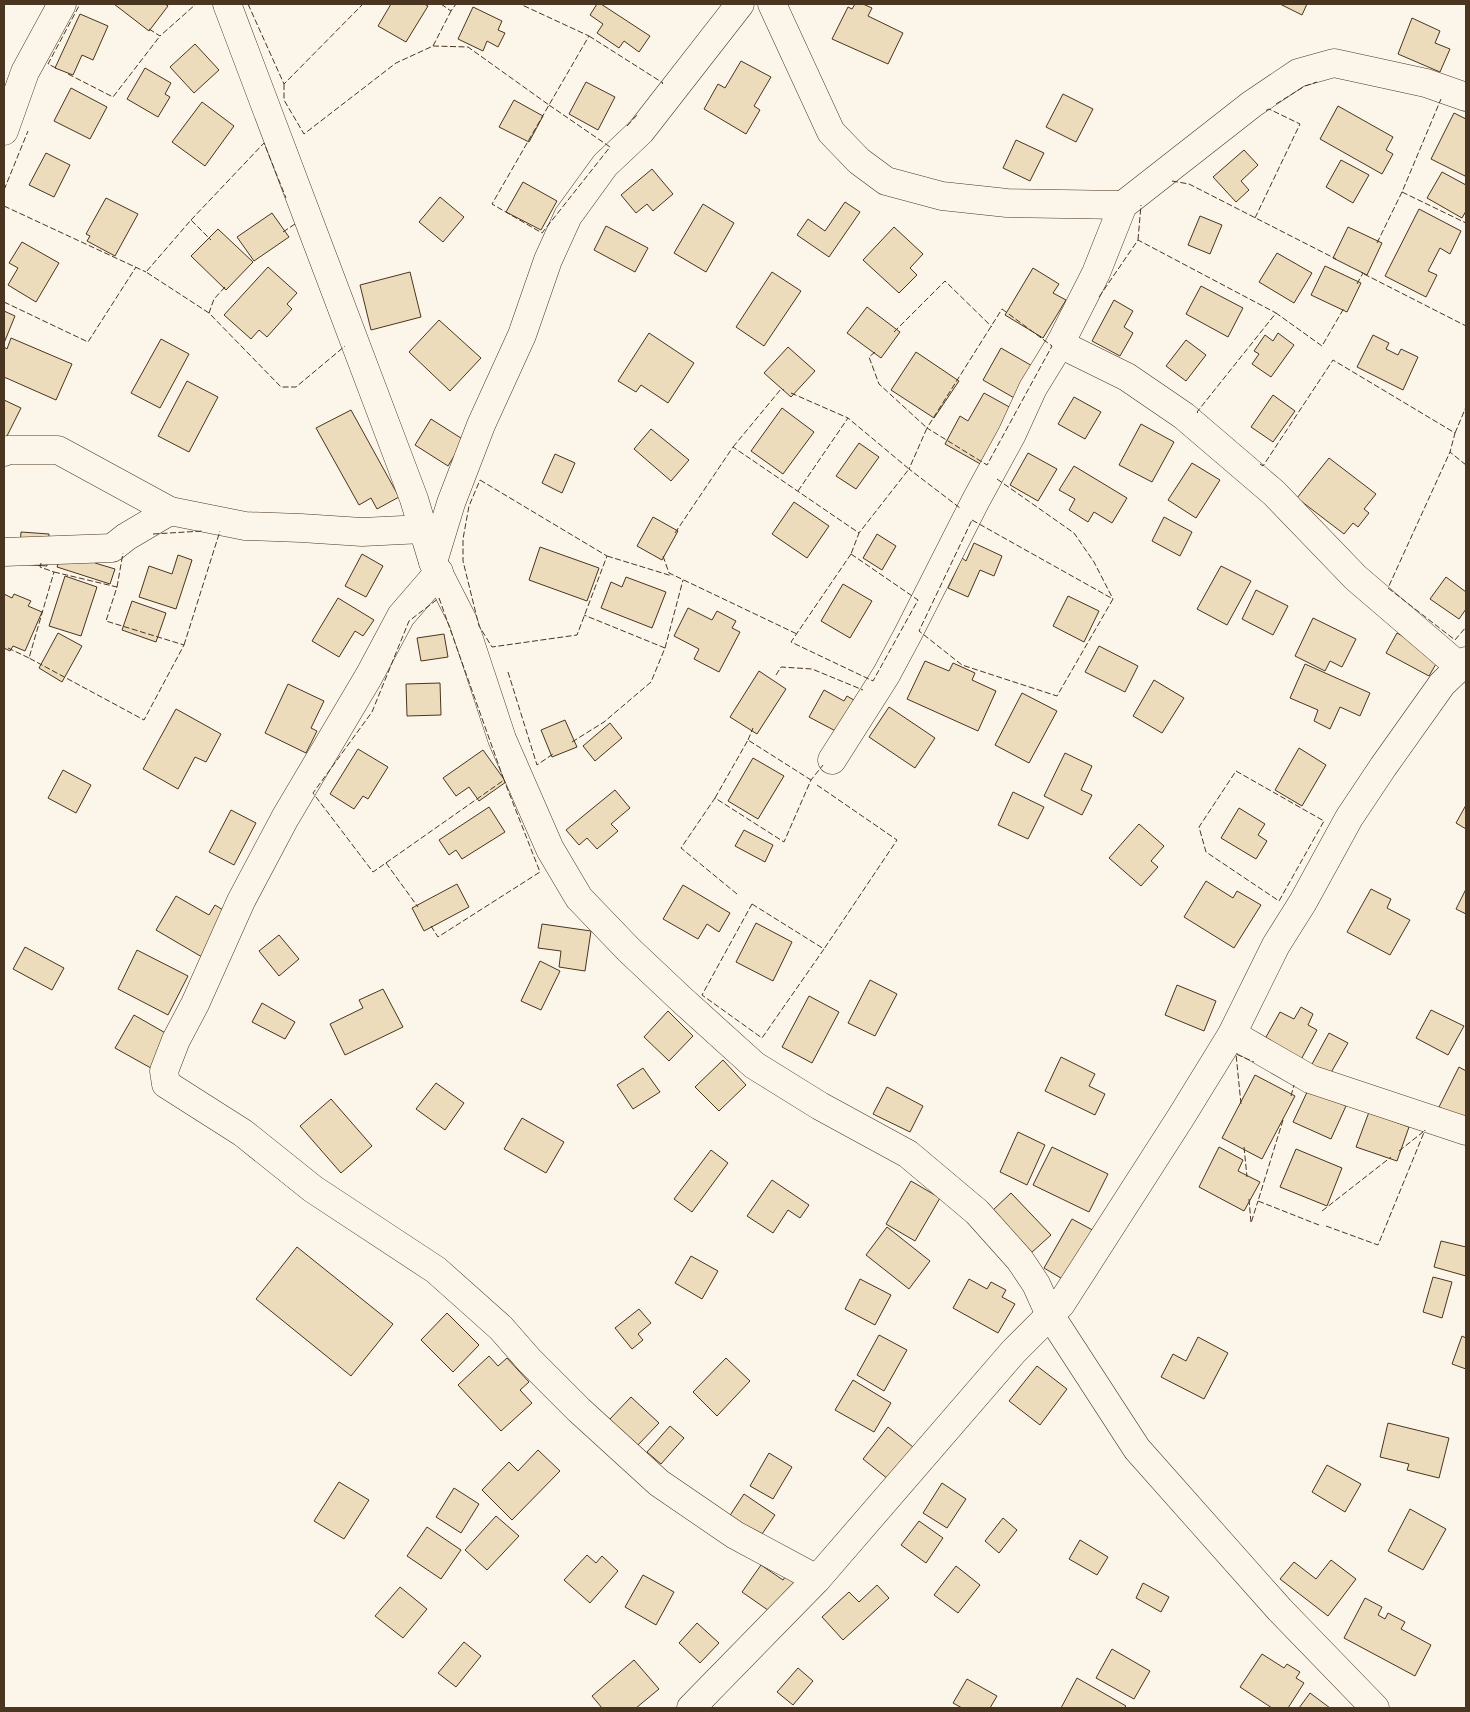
<svg xmlns="http://www.w3.org/2000/svg" width="1470" height="1712" viewBox="0 0 1470 1712" font-family="'PT Sans Narrow',sans-serif">
  <style>
    .building { fill: #ecdcbc; stroke: #4a3520 }
    .lines { fill: none; stroke-linecap: round; stroke-linejoin: round }
    .minor-casing { stroke: #4a3520; stroke-width: 29 }
    .minor { stroke: #fbf6e9; stroke-width: 28 }
    .fence { stroke: #4a3520; stroke-width: 1; stroke-dasharray: 6 2.5; stroke-linecap: butt }
  </style>
  <rect width="100%" height="100%" fill="#fbf6e9"/>
  <g class="building">
    <path d="M114,4H165L168,6L149,31Z"/>
    <path d="M391,4H424L428,6L406,42L378,26Z"/>
    <path d="M597,4H601L650,36L639,52L624,41L619,48L597,33L603,24L590,15Z"/>
    <path d="M855,4H863L872,8L868,16L903,33L888,64L832,39L848,7L852,9Z"/>
    <path d="M1280,4H1307L1302,15Z"/>
    <path d="M473,7L502,21L498,30L505,33L498,47L487,41L483,51L458,39Z"/>
    <path d="M80,14L108,26L93,60L82,55L73,75L55,68Z"/>
    <path d="M1412,18L1440,31L1435,43L1450,49L1440,72L1398,54Z"/>
    <path d="M195,44L219,70L194,93L170,67Z"/>
    <path d="M741,61L771,77L754,106L760,110L746,134L704,109L718,84L725,88Z"/>
    <path d="M145,68L171,83L165,94L170,97L158,117L127,99Z"/>
    <path d="M586,82L615,97L598,130L569,114Z"/>
    <path d="M71,88L107,107L90,139L54,121Z"/>
    <path d="M1063,94L1093,109L1076,142L1046,127Z"/>
    <path d="M514,100L543,116L529,142L499,127Z"/>
    <path d="M202,102L234,126L205,166L172,142Z"/>
    <path d="M1338,106L1393,137L1386,150L1393,154L1382,174L1320,139Z"/>
    <path d="M1454,113L1466,119V173L1465,176L1431,159Z"/>
    <path d="M1016,140L1044,153L1030,181L1003,168Z"/>
    <path d="M1244,150L1258,165L1241,181L1249,190L1236,202L1213,177Z"/>
    <path d="M46,153L70,165L54,197L29,185Z"/>
    <path d="M1341,160L1369,175L1353,203L1326,187Z"/>
    <path d="M652,169L673,194L653,211L647,204L636,213L621,195Z"/>
    <path d="M1442,172L1466,185V211L1462,218L1427,198Z"/>
    <path d="M523,182L557,201L541,230L506,212Z"/>
    <path d="M440,197L464,217L443,242L419,222Z"/>
    <path d="M106,198L138,214L115,256L87,241L90,236L86,234Z"/>
    <path d="M845,202L860,212L829,257L797,235L808,219L825,231Z"/>
    <path d="M703,204L734,223L706,272L674,253Z"/>
    <path d="M1419,209L1461,231L1450,254L1440,248L1428,271L1437,275L1426,297L1385,276Z"/>
    <path d="M272,213L289,237L254,261L237,237Z"/>
    <path d="M1200,216L1222,225L1210,254L1188,245Z"/>
    <path d="M606,226L648,248L635,272L594,250Z"/>
    <path d="M894,227L923,254L910,268L917,275L899,293L863,260Z"/>
    <path d="M1348,227L1382,243L1367,275L1333,258Z"/>
    <path d="M218,229L253,262L226,290L191,256Z"/>
    <path d="M22,242L59,263L36,302L8,285L18,268L9,263Z"/>
    <path d="M1277,253L1312,273L1294,303L1259,282Z"/>
    <path d="M1325,266L1361,283L1347,312L1311,295Z"/>
    <path d="M268,267L297,293L287,304L292,309L267,337L259,330L251,339L224,315Z"/>
    <path d="M1033,268L1059,284L1053,293L1066,300L1043,338L1005,315Z"/>
    <path d="M410,272L421,317L371,330L360,285Z"/>
    <path d="M772,272L801,291L764,346L736,327Z"/>
    <path d="M1201,286L1243,308L1228,337L1186,314Z"/>
    <path d="M1114,300L1133,311L1124,327L1133,333L1120,356L1092,341Z"/>
    <path d="M867,307L900,332L881,358L847,333Z"/>
    <path d="M4,311L15,316L4,343Z"/>
    <path d="M439,320L481,358L450,391L409,352Z"/>
    <path d="M649,333L694,363L668,403L641,385L636,392L618,381Z"/>
    <path d="M1278,333L1294,345L1271,377L1252,364L1259,354L1254,351L1265,335L1273,341Z"/>
    <path d="M1373,335L1389,343L1386,349L1398,355L1401,349L1418,357L1403,390L1357,367Z"/>
    <path d="M11,338L72,364L56,400L4,377V347L7,349Z"/>
    <path d="M161,339L189,354L160,408L131,393Z"/>
    <path d="M1186,340L1206,355L1186,381L1166,366Z"/>
    <path d="M788,347L815,371L791,397L764,373Z"/>
    <path d="M1001,348L1034,367L1016,399L983,380Z"/>
    <path d="M916,352L959,381L934,418L891,390Z"/>
    <path d="M187,381L218,397L189,452L158,436Z"/>
    <path d="M984,393L1022,414L991,470L945,444L960,416L968,421Z"/>
    <path d="M1273,395L1295,411L1273,442L1251,427Z"/>
    <path d="M1074,397L1101,412L1085,439L1058,424Z"/>
    <path d="M4,400L21,408L4,442Z"/>
    <path d="M782,408L814,432L783,474L751,451Z"/>
    <path d="M351,410L399,497L377,509L371,498L359,505L316,428Z"/>
    <path d="M431,419L464,440L448,466L415,445Z"/>
    <path d="M1141,424L1174,442L1152,482L1119,465Z"/>
    <path d="M651,429L689,460L671,481L634,449Z"/>
    <path d="M859,443L879,457L856,489L836,476Z"/>
    <path d="M1028,453L1057,469L1038,501L1010,485Z"/>
    <path d="M555,454L575,463L562,493L542,483Z"/>
    <path d="M1329,458L1376,494L1364,509L1369,513L1358,527L1353,523L1344,534L1297,498Z"/>
    <path d="M1192,463L1220,480L1196,518L1168,500Z"/>
    <path d="M1074,466L1127,498L1112,523L1094,512L1088,522L1069,510L1075,499L1059,490Z"/>
    <path d="M794,502L829,526L807,558L772,534Z"/>
    <path d="M653,517L678,531L662,560L637,546Z"/>
    <path d="M1164,517L1192,532L1180,556L1152,541Z"/>
    <path d="M21,532L49,534L47,566L19,564Z"/>
    <path d="M877,534L896,546L882,570L863,558Z"/>
    <path d="M66,539L99,549L95,563L115,569L110,584L57,567Z"/>
    <path d="M974,543L1002,556L994,576L980,570L968,597L948,588L962,558L966,561Z"/>
    <path d="M540,547L599,568L587,601L529,580Z"/>
    <path d="M362,554L383,566L366,597L345,586Z"/>
    <path d="M178,555L192,560L176,609L139,597L149,566L172,574Z"/>
    <path d="M1221,566L1251,581L1227,625L1197,609Z"/>
    <path d="M65,576L97,587L81,636L49,626Z"/>
    <path d="M626,577L666,592L652,628L601,608L611,582L622,587Z"/>
    <path d="M1446,577L1466,592V609L1459,619L1430,599Z"/>
    <path d="M843,584L872,601L850,638L821,621Z"/>
    <path d="M1256,590L1288,606L1273,635L1242,619Z"/>
    <path d="M4,594L12,598L14,594L31,601L28,606L42,612L25,651L13,646L10,651L4,648Z"/>
    <path d="M1068,596L1099,611L1084,642L1053,626Z"/>
    <path d="M338,598L374,620L363,636L355,631L339,657L312,641Z"/>
    <path d="M132,601L166,613L156,642L122,630Z"/>
    <path d="M688,608L712,620L717,611L736,621L732,628L740,632L719,672L694,659L699,649L674,636Z"/>
    <path d="M1313,618L1356,639L1342,667L1330,661L1325,671L1295,656Z"/>
    <path d="M58,633L82,646L62,682L39,668Z"/>
    <path d="M1397,633L1440,657L1429,676L1386,653Z"/>
    <path d="M444,634L448,657L421,661L417,638Z"/>
    <path d="M1099,646L1138,666L1125,692L1085,672Z"/>
    <path d="M925,661L949,671L953,663L975,673L972,680L996,691L978,731L907,699Z"/>
    <path d="M1305,664L1370,693L1360,716L1340,707L1330,729L1314,721L1318,710L1290,698Z"/>
    <path d="M759,671L786,689L757,734L730,717Z"/>
    <path d="M1154,680L1184,698L1162,733L1133,716Z"/>
    <path d="M440,683L441,715L407,716L406,684Z"/>
    <path d="M288,684L324,701L311,728L317,731L306,753L265,733Z"/>
    <path d="M824,690L844,701L847,696L864,706L847,737L809,717Z"/>
    <path d="M1022,693L1057,711L1029,763L995,745Z"/>
    <path d="M889,707L935,738L915,768L869,737Z"/>
    <path d="M176,709L221,734L206,762L195,757L178,789L143,769Z"/>
    <path d="M565,720L577,747L552,757L541,730Z"/>
    <path d="M610,723L622,738L595,761L583,746Z"/>
    <path d="M1299,748L1326,765L1302,806L1275,790Z"/>
    <path d="M358,749L388,767L368,799L363,796L354,809L330,794Z"/>
    <path d="M483,750L506,782L479,801L469,787L456,796L443,778Z"/>
    <path d="M1065,753L1092,766L1081,790L1092,795L1082,815L1044,796Z"/>
    <path d="M753,758L784,776L758,819L728,801Z"/>
    <path d="M63,770L91,785L76,813L48,798Z"/>
    <path d="M615,790L630,808L611,824L618,831L597,849L587,838L579,845L566,830Z"/>
    <path d="M1013,792L1044,807L1028,839L998,825Z"/>
    <path d="M1466,805V829L1456,823Z"/>
    <path d="M489,807L505,832L462,859L456,850L449,855L439,840Z"/>
    <path d="M1239,808L1265,824L1258,835L1267,841L1256,859L1221,838Z"/>
    <path d="M231,810L256,823L234,865L209,852Z"/>
    <path d="M1139,824L1164,846L1151,861L1158,867L1141,886L1109,858Z"/>
    <path d="M744,830L773,845L765,862L735,846Z"/>
    <path d="M1206,881L1233,898L1237,891L1261,905L1234,948L1184,917Z"/>
    <path d="M457,884L469,907L424,931L412,908Z"/>
    <path d="M683,885L730,913L719,932L707,924L698,939L663,919Z"/>
    <path d="M1371,889L1391,899L1387,908L1410,920L1390,955L1347,932Z"/>
    <path d="M1466,889V914L1456,909Z"/>
    <path d="M176,896L209,915L215,905L228,913L202,957L156,930Z"/>
    <path d="M756,923L792,942L773,981L736,962Z"/>
    <path d="M542,924L591,931L585,971L559,967L561,951L538,948Z"/>
    <path d="M279,935L299,959L279,976L259,951Z"/>
    <path d="M25,947L64,968L52,990L13,969Z"/>
    <path d="M137,950L188,976L168,1015L118,989Z"/>
    <path d="M540,961L560,971L541,1010L521,1001Z"/>
    <path d="M870,980L897,994L875,1036L848,1023Z"/>
    <path d="M1177,985L1216,1001L1204,1031L1165,1015Z"/>
    <path d="M383,989L403,1027L345,1055L330,1024L363,1008L359,1000Z"/>
    <path d="M809,996L839,1012L812,1063L782,1047Z"/>
    <path d="M262,1003L295,1022L285,1039L252,1022Z"/>
    <path d="M1301,1007L1313,1014L1308,1025L1317,1030L1298,1065L1261,1046L1280,1012L1294,1019Z"/>
    <path d="M1431,1010L1464,1026L1448,1055L1416,1038Z"/>
    <path d="M668,1011L693,1036L669,1061L644,1037Z"/>
    <path d="M134,1015L176,1039L158,1072L115,1048Z"/>
    <path d="M1329,1033L1348,1043L1329,1076L1311,1066Z"/>
    <path d="M1061,1057L1095,1074L1089,1086L1105,1094L1095,1115L1045,1091Z"/>
    <path d="M723,1060L746,1085L719,1111L695,1087Z"/>
    <path d="M1459,1067L1466,1071V1121L1439,1107Z"/>
    <path d="M643,1068L660,1092L633,1109L617,1085Z"/>
    <path d="M1255,1075L1295,1096L1262,1159L1222,1138Z"/>
    <path d="M436,1083L464,1103L445,1130L416,1109Z"/>
    <path d="M887,1087L923,1106L910,1132L873,1114Z"/>
    <path d="M1309,1088L1346,1106L1331,1139L1293,1122Z"/>
    <path d="M331,1099L372,1146L341,1173L300,1126Z"/>
    <path d="M1369,1112L1409,1127L1397,1161L1356,1147Z"/>
    <path d="M522,1118L564,1142L546,1173L504,1149Z"/>
    <path d="M1018,1132L1045,1145L1027,1185L1000,1172Z"/>
    <path d="M1052,1147L1108,1174L1089,1212L1033,1185Z"/>
    <path d="M1219,1147L1243,1160L1238,1171L1260,1182L1244,1211L1199,1187Z"/>
    <path d="M1296,1149L1342,1168L1327,1206L1280,1187Z"/>
    <path d="M711,1150L728,1163L692,1212L674,1199Z"/>
    <path d="M772,1180L809,1205L800,1218L788,1210L773,1233L747,1216Z"/>
    <path d="M911,1181L940,1198L915,1241L886,1224Z"/>
    <path d="M1011,1193L1051,1235L1031,1253L992,1211Z"/>
    <path d="M1072,1219L1100,1234L1071,1284L1044,1268Z"/>
    <path d="M887,1227L930,1261L909,1289L866,1255Z"/>
    <path d="M1441,1241L1466,1247V1276L1434,1267Z"/>
    <path d="M297,1247L393,1324L351,1376L256,1299Z"/>
    <path d="M691,1256L718,1271L702,1299L675,1283Z"/>
    <path d="M1433,1277L1452,1282L1442,1318L1423,1312Z"/>
    <path d="M860,1279L891,1295L875,1325L845,1309Z"/>
    <path d="M969,1279L987,1289L991,1282L1006,1290L1002,1297L1015,1304L998,1333L953,1308Z"/>
    <path d="M639,1309L651,1323L638,1334L643,1340L632,1349L615,1328Z"/>
    <path d="M447,1313L479,1345L453,1372L421,1340Z"/>
    <path d="M879,1335L907,1350L884,1391L857,1375Z"/>
    <path d="M1462,1336L1466,1338V1369L1452,1364Z"/>
    <path d="M1198,1337L1228,1353L1204,1399L1161,1377L1173,1354L1186,1361Z"/>
    <path d="M489,1356L498,1366L507,1358L529,1382L520,1390L532,1403L501,1431L458,1385Z"/>
    <path d="M726,1358L750,1381L717,1416L693,1392Z"/>
    <path d="M1037,1366L1067,1389L1040,1425L1009,1401Z"/>
    <path d="M853,1380L891,1403L874,1432L835,1410Z"/>
    <path d="M631,1397L659,1423L636,1447L608,1421Z"/>
    <path d="M1388,1423L1449,1438L1439,1478L1407,1470L1409,1464L1380,1457Z"/>
    <path d="M670,1426L684,1438L661,1464L647,1452Z"/>
    <path d="M888,1427L918,1451L893,1483L863,1459Z"/>
    <path d="M538,1450L560,1471L512,1520L482,1490L509,1462L518,1471Z"/>
    <path d="M769,1453L792,1467L773,1499L750,1486Z"/>
    <path d="M1327,1465L1361,1484L1345,1512L1312,1492Z"/>
    <path d="M339,1482L369,1500L344,1539L314,1521Z"/>
    <path d="M942,1483L966,1499L947,1528L923,1513Z"/>
    <path d="M454,1488L479,1504L461,1533L436,1517Z"/>
    <path d="M744,1494L775,1515L758,1540L727,1520Z"/>
    <path d="M1410,1509L1446,1529L1423,1570L1388,1551Z"/>
    <path d="M496,1516L519,1536L487,1570L465,1550Z"/>
    <path d="M1003,1518L1017,1530L999,1553L985,1541Z"/>
    <path d="M919,1521L943,1538L926,1563L901,1545Z"/>
    <path d="M427,1527L461,1550L441,1579L407,1556Z"/>
    <path d="M1080,1540L1108,1557L1097,1575L1069,1559Z"/>
    <path d="M587,1555L596,1563L602,1556L618,1571L590,1603L564,1580Z"/>
    <path d="M1331,1560L1356,1579L1328,1616L1280,1579L1294,1562L1316,1579Z"/>
    <path d="M761,1565L783,1580L788,1573L799,1581L775,1615L742,1592Z"/>
    <path d="M956,1566L980,1585L958,1613L934,1595Z"/>
    <path d="M643,1575L674,1592L656,1625L625,1607Z"/>
    <path d="M1143,1583L1169,1597L1161,1612L1136,1598Z"/>
    <path d="M877,1585L889,1598L843,1640L822,1617L849,1592L859,1602Z"/>
    <path d="M400,1587L427,1609L403,1638L375,1616Z"/>
    <path d="M1365,1598L1382,1607L1378,1615L1385,1619L1388,1613L1405,1622L1401,1629L1431,1645L1415,1676L1344,1638Z"/>
    <path d="M697,1623L719,1643L700,1663L679,1643Z"/>
    <path d="M464,1642L481,1656L456,1687L438,1673Z"/>
    <path d="M1112,1649L1150,1671L1134,1699L1096,1678Z"/>
    <path d="M1262,1654L1284,1668L1287,1664L1300,1672L1296,1678L1304,1683L1288,1708H1272L1240,1687Z"/>
    <path d="M634,1660L659,1689L636,1708H602L592,1696Z"/>
    <path d="M798,1668L813,1681L793,1705L777,1692Z"/>
    <path d="M1077,1678L1126,1706L1124,1708H1061Z"/>
    <path d="M967,1679L997,1696L990,1708H962L953,1703Z"/>
    <path d="M1310,1693L1330,1708H1299Z"/>
  </g>
  <g class="lines">
    <defs>
      <g id="minor">
        <path d="M772,4L831,132L859,161L886,181L942,196L1007,203L1123,205"/>
        <path d="M4,131L25,72L62,4"/>
        <path d="M1060,344L1127,377L1184,416L1274,493L1356,578L1460,667"/>
        <path d="M4,452L8,450H58L170,511"/>
        <path d="M423,529L433,562L463,621L502,739L550,849L579,898L629,950L681,999L754,1065L820,1106L908,1154L977,1212L1020,1260L1036,1284L1050,1315L1061,1304L1181,1117L1232,1034L1276,945L1303,902L1349,818L1383,767L1442,684L1466,661"/>
        <path d="M4,552L112,548L126,537L170,511L245,526L301,528L362,532L423,529L414,499L227,4"/>
        <path d="M433,562L451,503L481,425L522,335L548,260L568,216L605,165L641,131L740,4"/>
        <path d="M439,572L401,616L369,676L285,818L241,901L195,1004L176,1040L164,1071L166,1084L243,1133L313,1189L436,1270L501,1328L529,1360L579,1410L659,1483L735,1535L817,1579"/>
        <path d="M832,760L886,675L908,634L976,500L1012,434L1033,388L1060,344L1096,273L1123,205L1252,104L1298,73L1334,63L1426,83L1466,97"/>
        <path d="M1232,1034L1310,1079L1466,1131"/>
        <path d="M691,1708L817,1579L1014,1351L1050,1315L1137,1449L1280,1610L1375,1708"/>
      </g>
    </defs>
    <use href="#minor" class="minor-casing"/>
    <use href="#minor" class="minor"/>
    <g class="fence">
      <path d="M248,4L284,84L363,4"/>
      <path d="M441,4L451,11L456,4"/>
      <path d="M149,29L160,36L196,4"/>
      <path d="M589,36L663,83L662,84"/>
      <path d="M433,46L468,47L549,105L589,36L520,4"/>
      <path d="M56,68L48,64L80,4"/>
      <path d="M68,74L113,97L160,36"/>
      <path d="M284,84V100L304,134L396,63L433,46L451,11"/>
      <path d="M1276,104L1305,86L1317,82"/>
      <path d="M549,105L610,147L542,233L492,204Z"/>
      <path d="M627,126L637,115"/>
      <path d="M1172,181L1189,184L1336,259"/>
      <path d="M4,190L28,131"/>
      <path d="M1402,192L1466,223"/>
      <path d="M4,206L146,272"/>
      <path d="M1255,218L1300,124L1269,109L1265,111"/>
      <path d="M191,220L264,143L286,198"/>
      <path d="M283,232L295,224"/>
      <path d="M1138,240L1141,205"/>
      <path d="M1377,243L1402,192L1441,99"/>
      <path d="M1364,274L1466,326"/>
      <path d="M1357,284L1363,273L1360,272"/>
      <path d="M225,287L214,299L209,313L281,387H296L345,346"/>
      <path d="M1099,297L1138,240L1276,313"/>
      <path d="M4,302L88,342L136,267"/>
      <path d="M1002,309L1052,346L987,465L927,428Z"/>
      <path d="M209,313L146,272L191,220L211,240"/>
      <path d="M894,332L945,281L992,327"/>
      <path d="M875,352L869,357L879,384L927,428L909,469L960,508"/>
      <path d="M791,393L848,418"/>
      <path d="M1198,413L1197,412L1276,313L1322,346L1344,308"/>
      <path d="M1455,433L1466,407"/>
      <path d="M733,447L781,389L784,390"/>
      <path d="M1260,464L1263,466L1333,360L1455,433L1450,452"/>
      <path d="M1466,465L1450,452L1388,588L1455,640L1466,627"/>
      <path d="M997,479L1074,533L1094,562L1113,599"/>
      <path d="M480,480L607,556L577,635L492,647L479,626L463,561V539L469,506Z"/>
      <path d="M798,491L848,418L909,469L859,533"/>
      <path d="M972,520L1113,599L1057,696L962,665L919,631Z"/>
      <path d="M675,533L733,447L859,533L851,554"/>
      <path d="M153,534L203,531"/>
      <path d="M851,554L918,600L873,681L791,642Z"/>
      <path d="M607,556L672,576"/>
      <path d="M663,556L669,573L797,634"/>
      <path d="M41,563L40,567L54,572"/>
      <path d="M54,572L117,587L106,621L184,645L144,720L29,658Z"/>
      <path d="M117,587L123,553"/>
      <path d="M439,598L504,780L373,872L313,793L372,712L409,621Z"/>
      <path d="M184,645L220,531"/>
      <path d="M8,648L29,658"/>
      <path d="M665,648L683,580"/>
      <path d="M508,672L537,765L553,754"/>
      <path d="M776,675L781,667L812,669L863,690"/>
      <path d="M748,740L753,728"/>
      <path d="M572,742L604,722L651,682L665,648L584,615"/>
      <path d="M1236,771L1324,821L1279,901L1206,852L1199,827Z"/>
      <path d="M817,785L897,840L824,949"/>
      <path d="M715,798L748,740L811,780"/>
      <path d="M386,863L418,907"/>
      <path d="M737,894L681,848L715,798L784,842L811,780L823,765"/>
      <path d="M752,904L824,949L762,1038L702,995Z"/>
      <path d="M431,926L438,937L540,872L504,780"/>
      <path d="M1291,1096L1294,1085"/>
      <path d="M1241,1104L1236,1054L1254,1062"/>
      <path d="M1283,1120L1258,1201L1319,1225"/>
      <path d="M1244,1147L1247,1177"/>
      <path d="M1399,1151L1423,1132"/>
      <path d="M1249,1199L1251,1223L1258,1201"/>
      <path d="M1322,1211L1391,1157"/>
      <path d="M1326,1226L1378,1245L1425,1130"/>
    </g>
  </g>
  <rect width="1470" height="1712" fill="none" stroke="#4a3520" stroke-width="10"/>
</svg>
